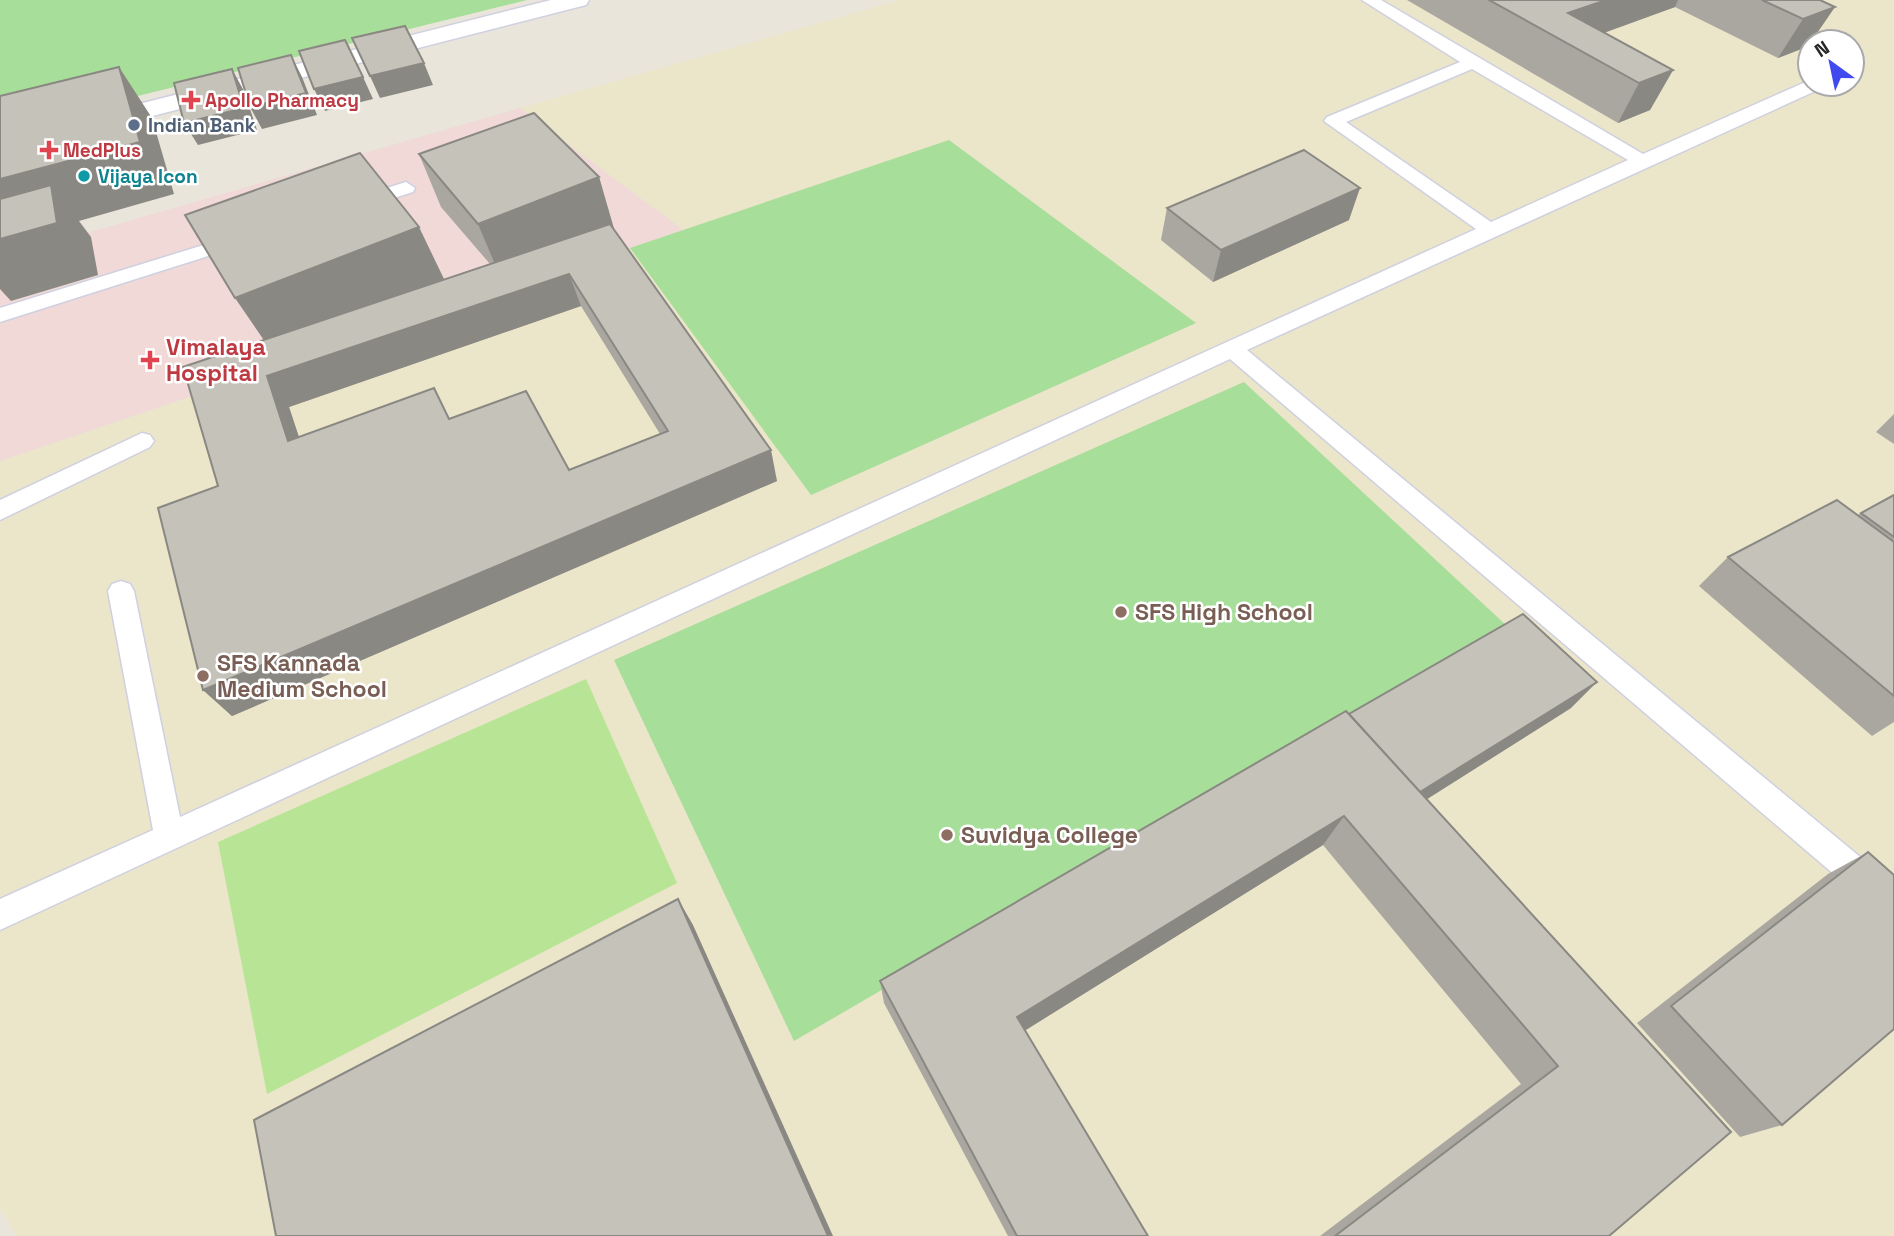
<svg xmlns="http://www.w3.org/2000/svg" width="1894" height="1236" viewBox="0 0 1894 1236" font-family="'Space Grotesk',sans-serif">
  <style>
    .education { fill: #ebe5ca; fill-rule: evenodd }
    .medical { fill: #f0d9d7 }
    .green { fill: #a7de99 }
    .pitch { fill: #b8e595 }
    .lines { fill: none; stroke-linecap: round; stroke-linejoin: round }
    .lane-casing { stroke: #cfd0e0; stroke-width: 3 }
    .secondary-casing { stroke: #cfd0e0; stroke-width: 3 }
    .lane { fill: #fff; fill-rule: evenodd }
    .secondary { fill: #fff; fill-rule: evenodd }
    .wall { fill: #a9a7a0; fill-rule: evenodd }
    .shaded-wall { fill: #8a8882 }
    .building { fill: #c5c2ba; stroke: #8a8882; stroke-width: 2; fill-rule: evenodd }
    .health-dot { fill: #e0444e; stroke: #fff; stroke-width: 2.5 }
    .service-dot { fill: #5c6f8a; stroke: #fff; stroke-width: 2.5 }
    .culture-dot { fill: #0f9aa8; stroke: #fff; stroke-width: 2.5 }
    .education-dot { fill: #8d6e63; stroke: #fff; stroke-width: 2.5 }
    .labels { text-anchor: middle; dominant-baseline: central; stroke-width: 5; stroke-linejoin: round; paint-order: stroke }
    .far-health-label { font-size: 19px; font-weight: bold; fill: #be3a42; stroke: #fff; text-anchor: start }
    .far-service-label { font-size: 19px; font-weight: bold; fill: #4e5e75; stroke: #fff; text-anchor: start }
    .far-culture-label { font-size: 19px; font-weight: bold; fill: #0d838f; stroke: #fff; text-anchor: start }
    .health-label { font-size: 23px; font-weight: bold; fill: #be3a42; stroke: #fff; text-anchor: start }
    .education-label { font-size: 23px; font-weight: bold; fill: #785e54; stroke: #fff; text-anchor: start }
  </style>
  <rect width="100%" height="100%" fill="#eae5da"/>
  <path class="education" d="M900,0H1894V1236H17L0,1209V461L683,230L520,108ZM1810,42H1852V84H1810Z"/>
  <path class="medical" d="M520,108L683,230L0,461V258Z"/>
  <g class="green">
    <path d="M0,0H527L0,130Z"/>
    <path d="M949,140L1196,323L811,495L630,248Z"/>
    <path d="M1244,382L1507,626L794,1041L614,660Z"/>
  </g>
  <path class="pitch" d="M586,679L677,883L267,1094L218,842Z"/>
  <g class="lines">
    <defs>
      <g id="lane">
        <path d="M1362,0H1381L1643,154L1810,80V84H1824L1822,88L1247,350L1894,885V920L1883,916L1230,359L0,930V899L153,830L108,591L112,584L121,581L130,584L134,591L180,817L1476,229L1324,121L1327,117L1460,62ZM1472,69L1628,160L1491,222L1346,122Z"/>
        <path d="M406,182L415,188L413,192L359,209L349,203L352,199Z"/>
        <path d="M239,234L246,236L249,240L246,244L0,322V308Z"/>
        <path d="M142,433L150,435L154,441L150,447L0,520V500Z"/>
      </g>
      <path id="secondary" d="M551,0H589L586,5L0,155V139Z"/>
    </defs>
    <use href="#lane" class="lane-casing"/>
    <use href="#secondary" class="secondary-casing"/>
    <use href="#lane" class="lane"/>
    <use href="#secondary" class="secondary"/>
  </g>
  <g class="wall">
    <path d="M1407,0H1820L1809,46L1778,58L1675,7L1604,33L1673,70L1650,110L1618,123Z"/>
    <path d="M419,154L599,177L614,229H613L777,481L232,716L203,690L218,486L264,340L444,279L427,285L490,264L441,207ZM581,306L660,434L569,470L451,419L299,437L289,407Z"/>
    <path d="M1167,208L1349,220L1213,282L1161,240Z"/>
    <path d="M1894,414V444L1876,432Z"/>
    <path d="M1894,495V722L1872,736L1699,586L1728,557L1858,515L1861,513Z"/>
    <path d="M1571,708L1427,799L1731,1132L1609,1236H1320L1521,1084L1323,845L1025,1030L1148,1236H1008L884,1003L880,981L1349,714Z"/>
    <path d="M1868,852L1782,1125L1740,1137L1637,1023L1828,874Z"/>
  </g>
  <g class="shaded-wall">
    <path d="M1606,0H1678L1675,7L1570,45L1568,13Z"/>
    <path d="M1835,7L1811,42H1810L1809,46L1778,58L1803,19Z"/>
    <path d="M291,55L302,77L317,115L262,129L250,107Z"/>
    <path d="M424,63L433,85L380,98L370,76Z"/>
    <path d="M119,67L152,118L174,194L79,221L91,237L98,275L11,301L0,289V179Z"/>
    <path d="M232,69L244,91L257,130L198,145L184,123Z"/>
    <path d="M1673,70L1650,110L1618,123L1639,83Z"/>
    <path d="M363,77L373,99L325,111L314,89Z"/>
    <path d="M599,177L614,229L500,276L478,224Z"/>
    <path d="M1360,188L1349,220L1213,282L1221,250Z"/>
    <path d="M419,227L444,279L270,349L235,298Z"/>
    <path d="M569,274L581,306L289,407L310,471L288,441L267,376Z"/>
    <path d="M771,450L777,481L232,716L203,690Z"/>
    <path d="M1597,682L1571,708L1394,820L1413,797Z"/>
    <path d="M1344,816L1323,845L1013,1038L1017,1017Z"/>
    <path d="M678,899L693,925L833,1236H828Z"/>
  </g>
  <g class="building">
    <path d="M1489,0H1606L1568,13L1673,70L1639,83Z"/>
    <path d="M1762,0H1820L1835,7L1803,19Z"/>
    <path d="M405,26L424,63L370,76L352,38Z"/>
    <path d="M345,40L363,77L314,89L299,51Z"/>
    <path d="M291,55L306,93L250,107L238,68Z"/>
    <path d="M119,67L140,142L0,179V96Z"/>
    <path d="M232,69L244,108L184,123L174,83Z"/>
    <path d="M534,113L599,177L478,224L419,154Z"/>
    <path d="M1304,150L1360,188L1221,250L1167,208Z"/>
    <path d="M360,153L419,227L235,298L185,215Z"/>
    <path d="M51,185L57,223L0,239V199Z"/>
    <path d="M610,224L771,450L203,690L158,508L218,486L183,367ZM569,274L668,431L569,470L526,391L449,419L434,388L288,441L267,376Z"/>
    <path d="M1894,495V537L1861,513Z"/>
    <path d="M1837,500L1894,542V696L1728,557Z"/>
    <path d="M1523,614L1597,682L1420,792L1349,714Z"/>
    <path d="M1346,711L1731,1132L1609,1236H1335L1558,1066L1344,816L1017,1017L1148,1236H1017L880,981Z"/>
    <path d="M1868,852L1894,875V1029L1782,1125L1671,1006Z"/>
    <path d="M678,899L828,1236H276L254,1120Z"/>
  </g>
  <g class="health-dot">
    <path d="M187.5 89.5h7v7h7v7h-7v7h-7v-7h-7v-7h7z"/>
    <path d="M45.5 139.5h7v7h7v7h-7v7h-7v-7h-7v-7h7z"/>
    <path d="M146.5 349.5h7v7h7v7h-7v7h-7v-7h-7v-7h7z"/>
  </g>
  <circle class="service-dot" cx="134" cy="125" r="7"/>
  <circle class="culture-dot" cx="84" cy="176" r="7"/>
  <g class="education-dot">
    <circle cx="1121" cy="612" r="7"/>
    <circle cx="203" cy="676" r="7"/>
    <circle cx="947" cy="835" r="7"/>
  </g>
  <g class="labels">
    <g class="far-health-label">
      <text x="205" y="100">Apollo Pharmacy</text>
      <text x="63" y="150">MedPlus</text>
    </g>
    <g class="far-service-label">
      <text x="148" y="125">Indian Bank</text>
    </g>
    <g class="far-culture-label">
      <text x="98" y="176">Vijaya Icon</text>
    </g>
    <g class="health-label">
      <text x="166" y="347">Vimalaya<tspan x="166" dy="26">Hospital</tspan></text>
    </g>
    <g class="education-label">
      <text x="1135" y="612">SFS High School</text>
      <text x="217" y="663">SFS Kannada<tspan x="217" dy="26">Medium School</tspan></text>
      <text x="961" y="835">Suvidya College</text>
    </g>
  </g>
  <g transform="translate(1831 63) rotate(327)"><circle r="33" fill="#ffffff" stroke="#a9a9a9" stroke-width="2"/>
  <path d="M0-5L12 26L0 18L-12 26Z" fill="#414aef"/>
  <text y="-10" font-size="19" font-weight="bold" text-anchor="middle" fill="#282828">N</text>
  </g>
</svg>
